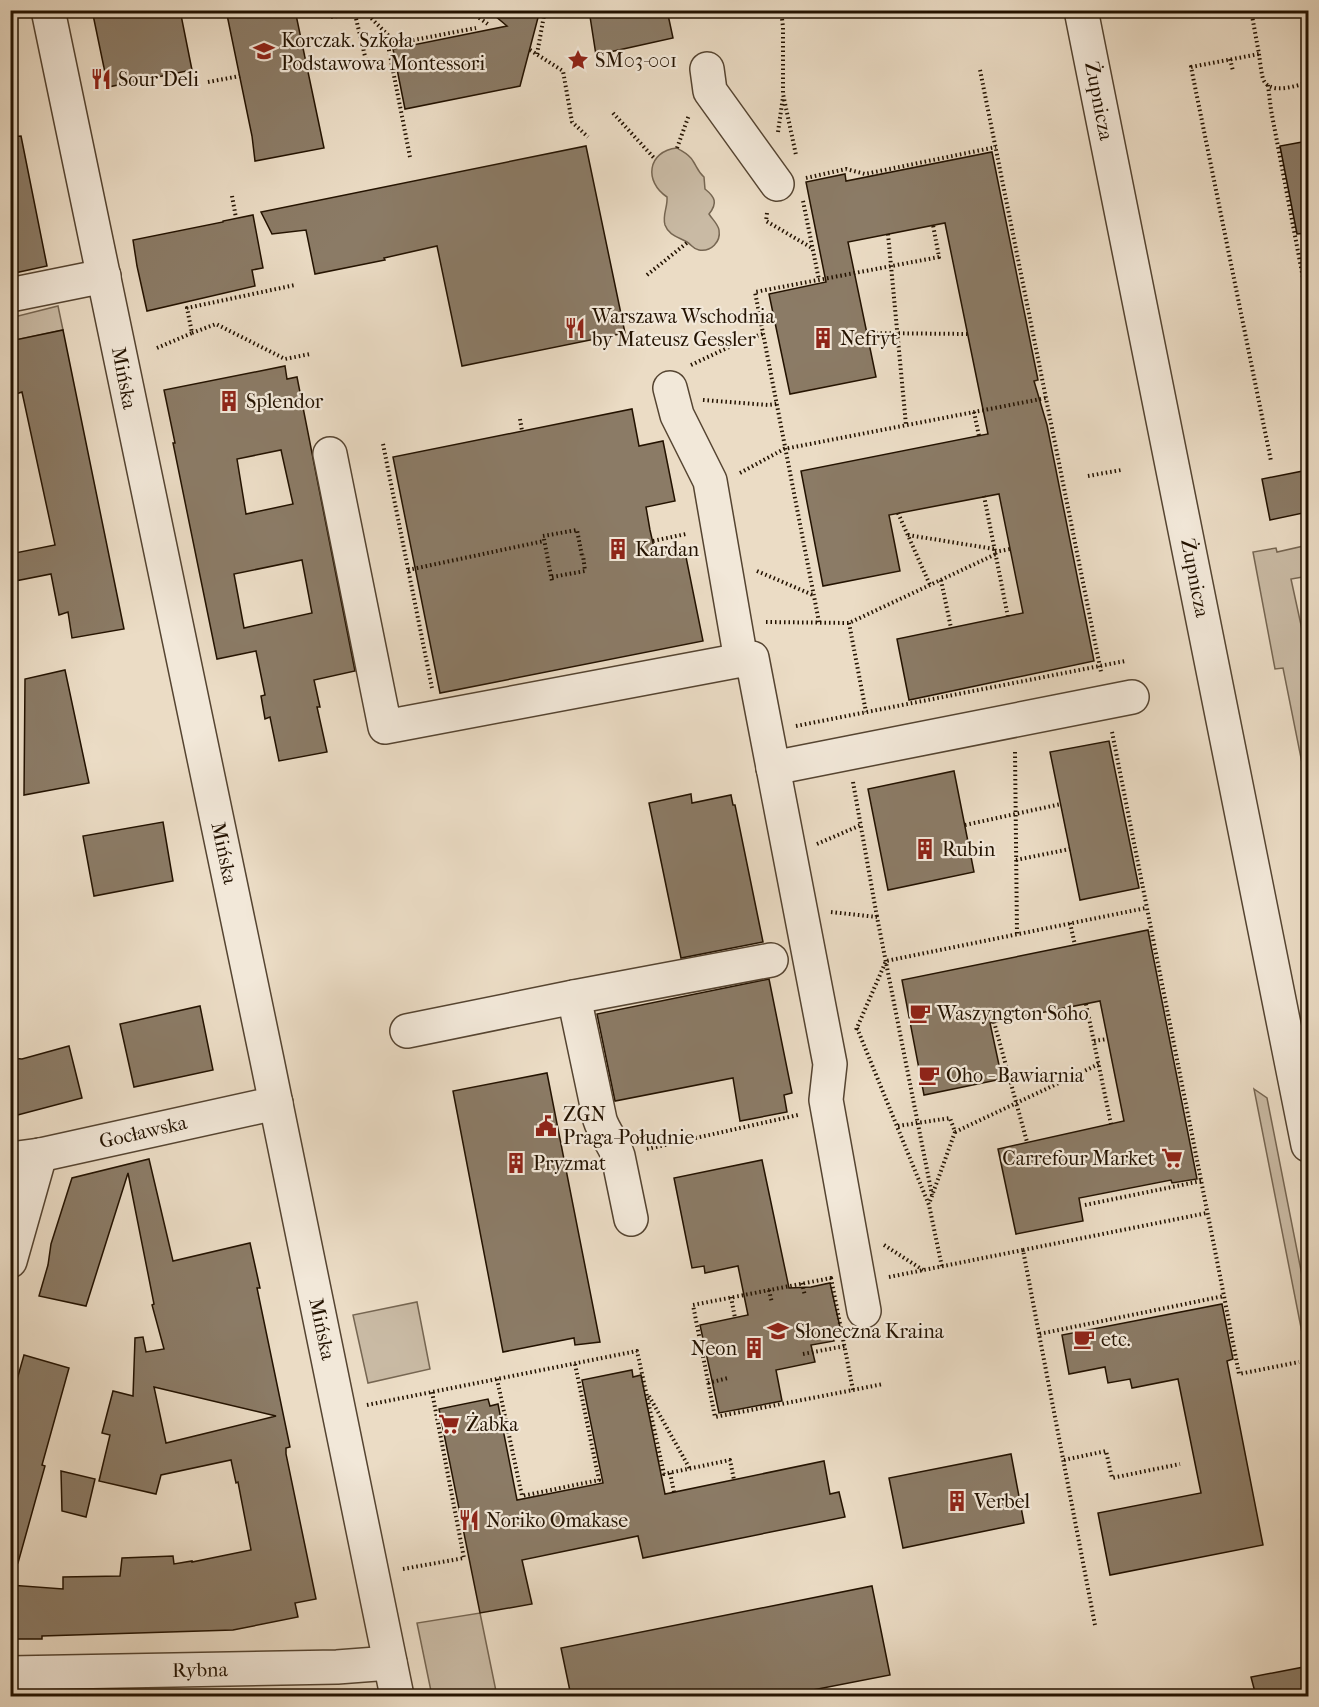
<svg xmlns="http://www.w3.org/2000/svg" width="1319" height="1707" viewBox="0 0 1319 1707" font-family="'IM FELL French Canon',serif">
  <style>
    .green { fill: #c9baa4; stroke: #766652; stroke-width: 1.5 }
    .building { fill: #8b7b66; stroke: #231200; stroke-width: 1.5; fill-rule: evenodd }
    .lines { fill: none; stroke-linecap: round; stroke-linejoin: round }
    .minor-casing { stroke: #554431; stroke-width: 36 }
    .path { stroke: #231200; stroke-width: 4; stroke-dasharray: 1.5 3; stroke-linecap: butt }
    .minor { stroke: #f2e8d9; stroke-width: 33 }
    .labels { text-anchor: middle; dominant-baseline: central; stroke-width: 4.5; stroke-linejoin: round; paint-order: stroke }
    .poi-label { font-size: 20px; fill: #231200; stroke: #f2e8d9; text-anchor: start }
    .street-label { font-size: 20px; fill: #231200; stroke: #f2e8d9 }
  </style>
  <rect width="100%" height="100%" fill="#ebdcc5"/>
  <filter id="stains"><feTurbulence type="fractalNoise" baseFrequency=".00333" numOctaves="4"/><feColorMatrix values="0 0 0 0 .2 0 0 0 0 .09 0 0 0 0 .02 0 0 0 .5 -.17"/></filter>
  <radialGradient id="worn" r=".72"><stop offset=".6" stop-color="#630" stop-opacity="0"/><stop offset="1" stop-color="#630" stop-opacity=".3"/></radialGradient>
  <g class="green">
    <path d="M677,148C683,152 689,154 693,161C697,167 698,172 704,177L705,189C715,197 718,203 709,214C712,219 718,224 719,230C721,242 711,252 699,250C693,249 692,245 687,242C679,237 669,236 665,225C662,215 668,207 667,197C644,182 647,151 677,148Z"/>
    <path d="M58,306L63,330L11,341L10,318Z"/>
    <path d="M1308,545V576L1291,579L1306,648H1308V793L1283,668L1275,669L1253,552L1276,548L1277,552Z"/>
    <path d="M1254,1089L1267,1098L1308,1306V1363Z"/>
    <path d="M417,1302L430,1369L368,1383L353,1315Z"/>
    <path d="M480,1613L497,1696H432L417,1623Z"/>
  </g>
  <g class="building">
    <path d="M92,10H180L192,70L108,87Z"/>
    <path d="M226,10H295L324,148L255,161L252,136Z"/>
    <path d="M488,10H540L520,86L405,109L393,49L507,26Z"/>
    <path d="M589,10H667L673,38L596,55Z"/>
    <path d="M21,136L47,266L10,274V137Z"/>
    <path d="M1308,141V233L1297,234L1280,146Z"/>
    <path d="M586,146L625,333L462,366L437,246L384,258L385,260L315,274L306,230L272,234L261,212Z"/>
    <path d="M992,152L1038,380L1034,381L1047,425L1094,661L909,700L897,639L1023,613L999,494L889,515L900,571L823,586L801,471L988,434L945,223L848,242L876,377L790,394L769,294L826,282L806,182L845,174L846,181Z"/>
    <path d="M253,215L263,268L252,270L255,286L147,311L137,266L133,240L223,222V221Z"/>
    <path d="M63,330L124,629L72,638L68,612L59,615L51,574L10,582V554L55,545L22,392L10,396V341Z"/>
    <path d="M285,366L287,379L297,377L355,671L314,680L320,707H317L327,752L279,761L270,717L265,719L261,696L265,695L256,651L217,659L173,443H175L164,390ZM281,450L293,504L246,514L237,459ZM302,560L312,613L244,628L234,574Z"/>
    <path d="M632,409L639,446L663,441L675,501L646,507L650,530L655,552L684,547L703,641L440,693L393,457Z"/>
    <path d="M1308,470V512L1270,520L1262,479Z"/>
    <path d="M65,670L89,783L24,795L25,679Z"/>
    <path d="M1109,741L1139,888L1080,900L1050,752Z"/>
    <path d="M954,771L974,872L888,890L868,789Z"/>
    <path d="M691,794L692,803L731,795L733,805H735L763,942L681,958L649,803Z"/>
    <path d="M163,822L173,881L94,896L83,836Z"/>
    <path d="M1148,930L1197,1179L1172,1183L1171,1180L1079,1198L1083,1221L1016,1234L998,1149L1124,1121L1100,1001L990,1023L1002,1079L924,1095L902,980Z"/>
    <path d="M769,979L792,1093L784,1095L787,1112L740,1121L733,1078L615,1101L597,1014Z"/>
    <path d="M200,1006L213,1070L134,1087L120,1024Z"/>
    <path d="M69,1046L82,1098L10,1117V1058L22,1059Z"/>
    <path d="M547,1073L600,1342L575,1345L574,1338L503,1352L453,1091Z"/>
    <path d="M149,1159L173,1261L250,1243L260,1288H257L290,1447L286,1448V1454L316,1599L295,1603L298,1617L233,1630L42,1636V1639H10V1585L63,1589V1577L120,1576L122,1558L173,1556L174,1564L192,1561V1562L251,1550L238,1482L236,1483L231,1460L161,1475L156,1494L99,1481L110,1435L102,1433L113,1391L133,1396L135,1338L143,1337L146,1352L164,1349L152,1305L154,1304L128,1173L86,1306L39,1296L48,1265L51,1244L72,1178ZM154,1387L276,1416L166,1443Z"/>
    <path d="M762,1160L789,1288L811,1287L830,1283L840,1327L831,1329L834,1341L811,1345L815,1362L776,1370L782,1401L719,1413L700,1325L748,1315L738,1266L705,1273L704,1266L692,1268L674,1178Z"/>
    <path d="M1222,1304L1233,1359L1227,1361L1263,1545L1110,1575L1098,1513L1201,1493L1178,1379L1132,1388L1130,1379L1108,1383L1105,1367L1069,1374L1062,1335Z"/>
    <path d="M24,1355L69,1368L42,1465L45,1466L18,1563L10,1562V1404Z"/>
    <path d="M632,1370L633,1377L641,1375L665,1494L824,1461L830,1494L839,1492L845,1517L643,1558L638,1536L522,1560L532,1604L480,1613L439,1409L488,1399L490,1406L498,1404L517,1500L603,1483L582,1380Z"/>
    <path d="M1011,1454L1024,1523L903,1548L889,1478Z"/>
    <path d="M61,1471L95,1479L86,1517L62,1511Z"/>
    <path d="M872,1586L890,1675L782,1696H571L561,1648Z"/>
    <path d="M1304,1667L1308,1696H1256L1251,1677Z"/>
  </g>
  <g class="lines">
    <defs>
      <g id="minor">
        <path d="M48,10L267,1060L397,1696"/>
        <path d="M1081,10L1308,1145"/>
        <path d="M707,69L710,91L777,184"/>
        <path d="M10,295L104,276"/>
        <path d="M670,388L677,415L710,481L741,660"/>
        <path d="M330,454L385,727L752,658L830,1064L826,1100L864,1311"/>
        <path d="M773,768L1132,697"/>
        <path d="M574,997L600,1120C604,1133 614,1143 618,1156L631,1219"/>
        <path d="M407,1031L574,997L771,960"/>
        <path d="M10,1159L40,1155L276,1103"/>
        <path d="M10,1261L40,1155"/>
        <path d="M10,1673L337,1667L390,1663"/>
      </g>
    </defs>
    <use href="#minor" class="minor-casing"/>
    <g class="path">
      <path d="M354,10L368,69"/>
      <path d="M475,10L478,17L489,25"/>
      <path d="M781,10L783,27V94L796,155"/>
      <path d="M1251,10L1259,54L1191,67L1271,461"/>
      <path d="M365,12L396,43"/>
      <path d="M331,17L373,10"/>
      <path d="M530,50L563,71L572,122L588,137"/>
      <path d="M537,54L545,10"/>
      <path d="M1259,54C1260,62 1261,71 1263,79C1270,96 1296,85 1308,83"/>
      <path d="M1230,59L1233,71"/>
      <path d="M980,70L1101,672"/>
      <path d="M208,82L240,76"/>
      <path d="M1268,85L1271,110L1308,304"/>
      <path d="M613,113L655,159"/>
      <path d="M778,132L783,97"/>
      <path d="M677,148L689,115"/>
      <path d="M410,157L388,45L476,28"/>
      <path d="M806,178L846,169L865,174L996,147"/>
      <path d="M232,196L236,218"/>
      <path d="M803,201L819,280"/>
      <path d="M767,213L766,221L812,248"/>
      <path d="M888,234L906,425"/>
      <path d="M647,275L688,242"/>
      <path d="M192,333L216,324L285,359L310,354"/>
      <path d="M867,333L967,334"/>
      <path d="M157,348L192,333L187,308L295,285"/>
      <path d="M691,365L744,340L763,334"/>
      <path d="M703,400L768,405L777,404"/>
      <path d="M974,412L979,436"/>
      <path d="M520,419L522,431"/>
      <path d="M383,444L432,688"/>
      <path d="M740,473L784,449L1046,398"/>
      <path d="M1088,476L1121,470"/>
      <path d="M984,496L1008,617"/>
      <path d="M898,513L930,585"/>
      <path d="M908,535L994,549"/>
      <path d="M543,536L577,530L582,556"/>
      <path d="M544,539L552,581"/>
      <path d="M653,541L686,534"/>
      <path d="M995,552L1010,549"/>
      <path d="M408,570L544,541"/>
      <path d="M757,571L813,595"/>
      <path d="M552,577L585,571L583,555"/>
      <path d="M941,580L951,628"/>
      <path d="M766,622L849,623L996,554"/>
      <path d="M819,622L755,292L939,257L933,225"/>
      <path d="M849,623L866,712"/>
      <path d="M10,663L12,664"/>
      <path d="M796,726L1125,661"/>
      <path d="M1112,732L1224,1296"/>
      <path d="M1015,752L1017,934"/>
      <path d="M853,782L877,917"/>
      <path d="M965,825L1061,804"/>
      <path d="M817,844L861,825"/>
      <path d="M1016,860L1070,849"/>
      <path d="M831,912L877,917L932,1195"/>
      <path d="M1070,923L1075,945"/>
      <path d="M1086,1004L1111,1124"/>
      <path d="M994,1022L1027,1142"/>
      <path d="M857,1028L929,1205L942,1267"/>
      <path d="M856,1030L886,961L1146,908"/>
      <path d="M1094,1041L1107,1039"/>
      <path d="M898,1126L950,1118L955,1132L929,1204"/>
      <path d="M955,1132L1099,1064"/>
      <path d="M647,1149L798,1115"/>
      <path d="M1085,1205L1201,1181"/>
      <path d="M884,1245L923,1270"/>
      <path d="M1023,1250L1207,1213"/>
      <path d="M889,1277L1023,1250L1039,1334"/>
      <path d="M831,1278L853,1390L715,1417L693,1305Z"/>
      <path d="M802,1283L805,1296"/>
      <path d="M769,1290L772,1303"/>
      <path d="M731,1297L735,1318"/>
      <path d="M803,1354L845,1346"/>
      <path d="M497,1379L522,1496L599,1480L575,1364"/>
      <path d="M708,1383L728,1378"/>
      <path d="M853,1390L883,1384"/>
      <path d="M649,1396L690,1469"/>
      <path d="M367,1405L637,1351L664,1474L730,1460L734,1480"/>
      <path d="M1064,1460L1106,1451L1112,1478L1180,1464"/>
      <path d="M670,1473L674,1492"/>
      <path d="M403,1569L464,1558L432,1392"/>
      <path d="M1095,1625L1039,1334L1224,1296L1239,1374L1299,1362"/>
    </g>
    <use href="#minor" class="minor"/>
  </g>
  <defs>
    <symbol id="school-bare" viewBox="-9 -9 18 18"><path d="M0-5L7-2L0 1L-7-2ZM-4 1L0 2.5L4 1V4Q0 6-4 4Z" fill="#8f2418" stroke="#f2e8d9" stroke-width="2.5" paint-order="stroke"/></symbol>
    <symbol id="sight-bare" viewBox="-9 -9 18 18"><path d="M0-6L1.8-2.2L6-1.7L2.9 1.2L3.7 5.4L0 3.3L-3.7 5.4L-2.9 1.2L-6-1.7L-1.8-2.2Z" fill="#8f2418" stroke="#f2e8d9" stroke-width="2.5" paint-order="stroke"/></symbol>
    <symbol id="restaurant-bare" viewBox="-9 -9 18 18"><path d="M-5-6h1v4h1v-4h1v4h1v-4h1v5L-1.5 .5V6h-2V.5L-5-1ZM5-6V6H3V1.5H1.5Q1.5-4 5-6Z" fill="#8f2418" stroke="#f2e8d9" stroke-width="2.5" paint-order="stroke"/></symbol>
    <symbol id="building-bare" viewBox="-9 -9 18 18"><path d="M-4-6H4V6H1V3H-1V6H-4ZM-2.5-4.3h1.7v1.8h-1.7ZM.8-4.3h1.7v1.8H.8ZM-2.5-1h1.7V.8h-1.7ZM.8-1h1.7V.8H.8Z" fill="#8f2418" stroke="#f2e8d9" stroke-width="2.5" paint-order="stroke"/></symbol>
    <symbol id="cafe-bare" viewBox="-9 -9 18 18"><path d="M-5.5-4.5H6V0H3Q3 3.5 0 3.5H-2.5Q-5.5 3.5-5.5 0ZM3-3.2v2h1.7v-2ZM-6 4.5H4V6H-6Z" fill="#8f2418" stroke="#f2e8d9" stroke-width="2.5" paint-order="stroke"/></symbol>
    <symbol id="civic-bare" viewBox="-9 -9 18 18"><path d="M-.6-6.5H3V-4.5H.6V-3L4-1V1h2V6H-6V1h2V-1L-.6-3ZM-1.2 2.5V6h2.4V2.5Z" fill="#8f2418" stroke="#f2e8d9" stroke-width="2.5" paint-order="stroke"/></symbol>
    <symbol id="supermarket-bare" viewBox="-9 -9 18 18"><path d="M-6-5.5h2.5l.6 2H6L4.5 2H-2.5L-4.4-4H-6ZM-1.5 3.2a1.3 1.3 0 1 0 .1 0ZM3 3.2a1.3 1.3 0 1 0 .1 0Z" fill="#8f2418" stroke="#f2e8d9" stroke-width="2.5" paint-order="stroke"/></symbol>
  </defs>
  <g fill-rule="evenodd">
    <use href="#school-bare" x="249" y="36" width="30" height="30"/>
    <use href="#sight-bare" x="563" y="45" width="30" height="30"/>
    <use href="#restaurant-bare" x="86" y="64" width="30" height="30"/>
    <use href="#restaurant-bare" x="560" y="313" width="30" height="30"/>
    <use href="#building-bare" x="808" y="323" width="30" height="30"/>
    <use href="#building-bare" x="214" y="386" width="30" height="30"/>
    <use href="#building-bare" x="603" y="534" width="30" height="30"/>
    <use href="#building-bare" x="910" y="834" width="30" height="30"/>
    <use href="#cafe-bare" x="905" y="998" width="30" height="30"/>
    <use href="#cafe-bare" x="914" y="1060" width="30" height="30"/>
    <use href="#civic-bare" x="531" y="1111" width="30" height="30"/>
    <use href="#supermarket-bare" x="1157" y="1143" width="30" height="30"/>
    <use href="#building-bare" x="501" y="1148" width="30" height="30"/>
    <use href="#school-bare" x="763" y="1316" width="30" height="30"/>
    <use href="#cafe-bare" x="1069" y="1324" width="30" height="30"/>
    <use href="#building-bare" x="739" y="1333" width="30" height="30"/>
    <use href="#supermarket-bare" x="434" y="1409" width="30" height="30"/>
    <use href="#building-bare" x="942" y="1486" width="30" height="30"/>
    <use href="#restaurant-bare" x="454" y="1505" width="30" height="30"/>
  </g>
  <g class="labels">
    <g class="poi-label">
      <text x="281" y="40">Korczak. Szkoła<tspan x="281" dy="23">Podstawowa Montessori</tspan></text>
      <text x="595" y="60">SM03-001</text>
      <text x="118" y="79">Sour Deli</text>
      <text x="592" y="316">Warszawa Wschodnia<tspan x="592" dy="23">by Mateusz Gessler</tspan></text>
      <text x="840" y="338">Nefryt</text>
      <text x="246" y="401">Splendor</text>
      <text x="635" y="549">Kardan</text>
      <text x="942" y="849">Rubin</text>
      <text x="937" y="1013">Waszyngton Soho</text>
      <text x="946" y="1075">Oho - Bawiarnia</text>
      <text x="563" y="1114">ZGN<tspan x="563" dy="23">Praga-Południe</tspan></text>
      <text x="1155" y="1158" text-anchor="end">Carrefour Market</text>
      <text x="533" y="1163">Pryzmat</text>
      <text x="795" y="1331">Słoneczna Kraina</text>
      <text x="1101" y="1339">etc.</text>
      <text x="737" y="1348" text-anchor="end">Neon</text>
      <text x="466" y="1424">Żabka</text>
      <text x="974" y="1501">Verbel</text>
      <text x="486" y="1520">Noriko Omakase</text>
    </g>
    <g class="street-label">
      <text transform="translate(1099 101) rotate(79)">Żupnicza</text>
      <text transform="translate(124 378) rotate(79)">Mińska</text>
      <text transform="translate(1195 578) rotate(79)">Żupnicza</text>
      <text transform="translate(224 853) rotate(78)">Mińska</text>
      <text transform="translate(143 1132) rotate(-13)">Gocławska</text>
      <text transform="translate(322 1329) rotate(78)">Mińska</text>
      <text transform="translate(200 1670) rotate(-1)">Rybna</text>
    </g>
  </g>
  <rect width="1319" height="1707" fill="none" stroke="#ebdcc5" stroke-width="36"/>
  <rect x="12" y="12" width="1295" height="1683" fill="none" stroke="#231200" stroke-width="3"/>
  <rect x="18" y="18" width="1283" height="1671" fill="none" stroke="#231200" stroke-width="1.5"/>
  <rect width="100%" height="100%" filter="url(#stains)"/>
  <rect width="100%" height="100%" fill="url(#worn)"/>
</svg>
